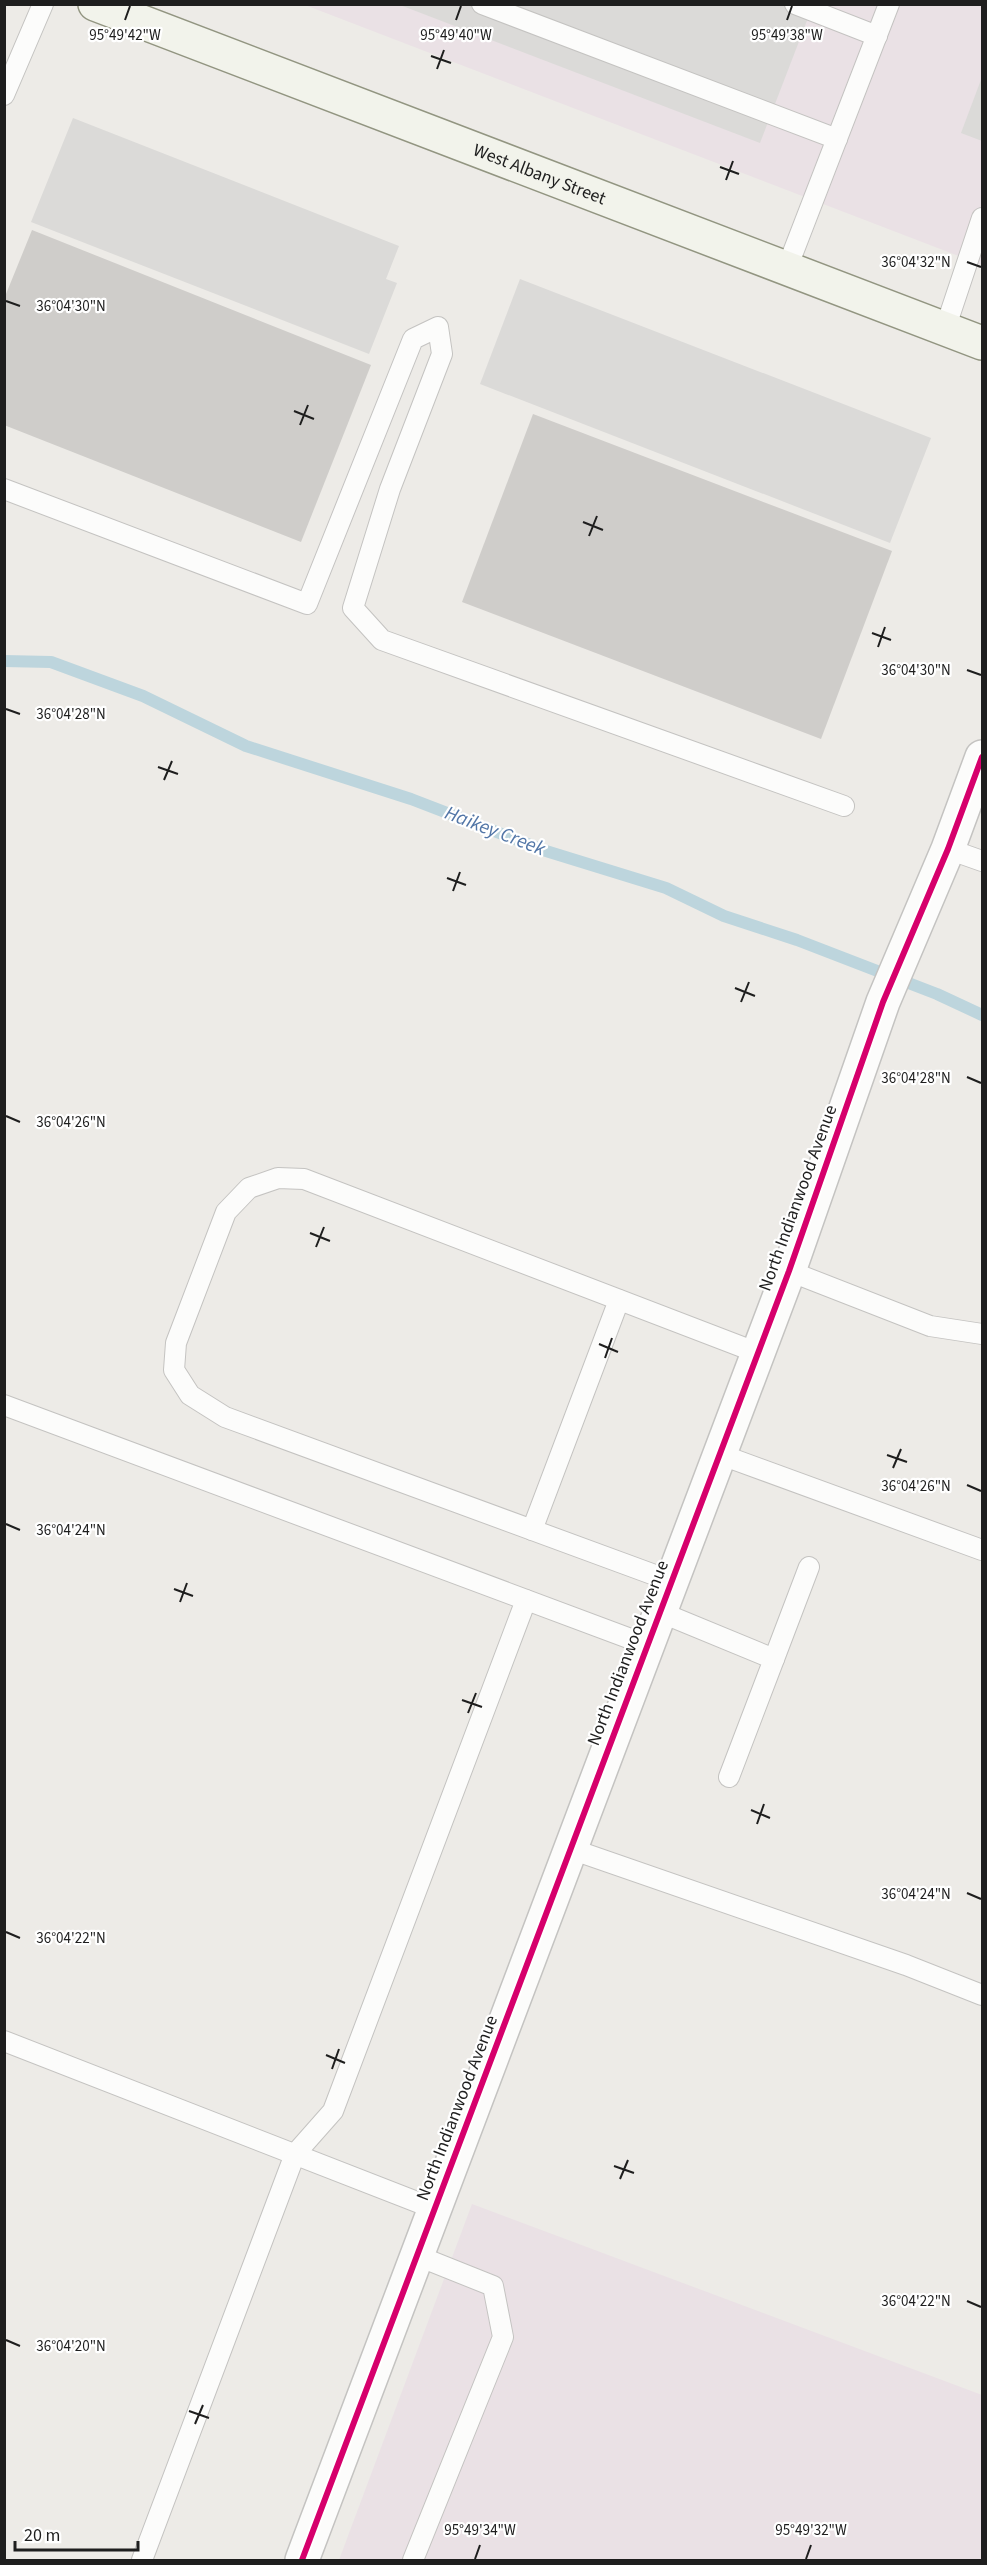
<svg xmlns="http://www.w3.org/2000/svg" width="987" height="2565" viewBox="0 0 987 2565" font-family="'Source Sans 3',sans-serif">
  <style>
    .industrial { fill: #eae1e5 }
    .religious { fill: #dbdad8 }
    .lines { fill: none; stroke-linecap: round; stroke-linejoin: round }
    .stream { stroke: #bdd5dd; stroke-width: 12 }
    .building { fill: #cfcdca }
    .service-casing { stroke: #c4c3c1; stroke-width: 22 }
    .minor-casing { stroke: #c4c3c1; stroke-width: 36 }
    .secondary-casing { stroke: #929581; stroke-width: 36 }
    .service { stroke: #fcfcfb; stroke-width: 20 }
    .minor { stroke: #fcfcfb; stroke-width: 33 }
    .secondary { stroke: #f2f3eb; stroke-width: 33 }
    .cycleway-casing { stroke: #fff; stroke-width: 10 }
    .cycleway { stroke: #d6006c; stroke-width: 6 }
    .ticks { fill: none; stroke: #1e1e1e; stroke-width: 2 }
    .labels { text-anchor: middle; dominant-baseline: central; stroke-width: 4.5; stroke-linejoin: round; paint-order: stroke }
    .street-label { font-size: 18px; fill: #1e1e1e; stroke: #fff }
    .water-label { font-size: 20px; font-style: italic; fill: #5276a7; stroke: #fff }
    .ticks-label { font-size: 15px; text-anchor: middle; fill: #1e1e1e; stroke: #fff; stroke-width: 4.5; stroke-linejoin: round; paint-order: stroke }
  </style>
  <rect width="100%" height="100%" fill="#edebe7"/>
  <g class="industrial">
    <path d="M305,5H982V265Z"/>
    <path d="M472,2204L982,2395V2560H339Z"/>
  </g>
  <g class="religious">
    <path d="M400,5H813L760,143Z"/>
    <path d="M982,77V141L961,133Z"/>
    <path d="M73,118L399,246L386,279L397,283L369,354L31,222Z"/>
    <path d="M520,279L931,438L890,543L480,384Z"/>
  </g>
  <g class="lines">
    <path class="stream" d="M4,661L51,662L143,696L246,746L411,799L546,851L666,888L724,916L797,940L937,994L982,1015"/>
  </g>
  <g class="building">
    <path d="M32,230L371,365L301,542L4,425V299Z"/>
    <path d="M533,414L892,551L821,739L462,602Z"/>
  </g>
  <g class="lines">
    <defs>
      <g id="service">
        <path d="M482,4L837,139"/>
        <path d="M795,4L877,36"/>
        <path d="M4,95L43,4"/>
        <path d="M787,268L889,4"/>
        <path d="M945,329L982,218"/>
        <path d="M4,489L307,604L413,339L438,327L442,354L390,489L353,608L382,640L844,806"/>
        <path d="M948,849L982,861"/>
        <path d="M789,1271L930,1326L982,1334"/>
        <path d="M4,1405L647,1645"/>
        <path d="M719,1454L982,1550"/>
        <path d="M532,1530L619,1300"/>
        <path d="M671,1581L225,1417L190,1395L174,1370L176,1343L226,1212L249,1188L278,1178L304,1179L758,1353"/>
        <path d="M660,1612L774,1659L729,1777"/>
        <path d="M774,1659L809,1567"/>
        <path d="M571,1849L906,1965L982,1995"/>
        <path d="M4,2041L435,2209"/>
        <path d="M142,2560L295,2154L333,2111L526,1600"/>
        <path d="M413,2560L503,2337L493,2286L418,2256"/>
      </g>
      <path id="minor" d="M302,2560L789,1271L883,1002L948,849L982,757"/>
      <g id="secondary">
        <path id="s1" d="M95,4L982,343"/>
      </g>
    </defs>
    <use href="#service" class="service-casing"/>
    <use href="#minor" class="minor-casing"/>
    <use href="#secondary" class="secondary-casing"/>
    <use href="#service" class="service"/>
    <use href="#minor" class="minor"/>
    <use href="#secondary" class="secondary"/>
    <defs>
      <path id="cycleway" d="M302,2560L789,1271L883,1002L948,849L982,757"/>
    </defs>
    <use href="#cycleway" class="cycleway-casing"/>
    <use href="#cycleway" class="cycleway"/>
  </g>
  <path class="ticks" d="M125,20L130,6M456,20L461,6M787,20L792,6M431,56L451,63M437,69L444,50M720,167L739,174M726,180L733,161M967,262L981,267M6,301L20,306M294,411L314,419M300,425L308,405M583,522L603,530M589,536L597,516M872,633L891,640M878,647L885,627M967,670L981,675M6,709L20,714M158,767L178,774M164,780L172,761M447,878L466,885M453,891L460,872M735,988L755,996M741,1002L749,982M967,1077L981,1083M6,1116L20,1122M310,1233L330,1241M316,1247L324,1227M599,1344L618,1352M605,1358L612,1338M887,1455L907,1462M893,1468L901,1449M967,1485L981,1491M6,1524L20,1530M174,1589L193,1596M180,1602L187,1583M462,1700L482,1707M468,1713L476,1693M751,1810L770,1818M757,1824L764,1804M967,1893L981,1899M6,1932L20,1938M326,2055L345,2063M332,2069L339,2049M614,2166L634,2173M620,2179L628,2160M967,2301L981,2307M6,2340L20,2346M189,2411L209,2418M195,2424L203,2405M475,2559L480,2545M806,2559L811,2545"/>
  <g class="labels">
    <g class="street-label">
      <text stroke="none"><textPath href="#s1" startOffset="476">West Albany Street</textPath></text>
      <text transform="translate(798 1198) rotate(-70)">North Indianwood Avenue</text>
      <text transform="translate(628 1653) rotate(-69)">North Indianwood Avenue</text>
      <text transform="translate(457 2108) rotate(-69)">North Indianwood Avenue</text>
    </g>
    <g class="water-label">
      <text transform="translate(495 831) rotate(21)">Haikey Creek</text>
    </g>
  </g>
  <g class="ticks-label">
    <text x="125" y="40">95°49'42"W</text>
    <text x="456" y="40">95°49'40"W</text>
    <text x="787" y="40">95°49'38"W</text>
    <text x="916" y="267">36°04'32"N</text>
    <text x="71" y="311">36°04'30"N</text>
    <text x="916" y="675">36°04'30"N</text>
    <text x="71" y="719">36°04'28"N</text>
    <text x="916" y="1083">36°04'28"N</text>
    <text x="71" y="1127">36°04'26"N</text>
    <text x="916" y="1491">36°04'26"N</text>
    <text x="71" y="1535">36°04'24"N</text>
    <text x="916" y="1899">36°04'24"N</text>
    <text x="71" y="1943">36°04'22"N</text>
    <text x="916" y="2306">36°04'22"N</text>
    <text x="71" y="2351">36°04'20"N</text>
    <text x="480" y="2535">95°49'34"W</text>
    <text x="811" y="2535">95°49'32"W</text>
  </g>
  <rect width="987" height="2565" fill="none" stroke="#1e1e1e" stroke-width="12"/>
  <path d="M15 2541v9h123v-9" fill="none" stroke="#1e1e1e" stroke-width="3"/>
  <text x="24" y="2541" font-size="18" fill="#1e1e1e" stroke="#ffffff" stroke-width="4.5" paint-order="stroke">20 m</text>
</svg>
